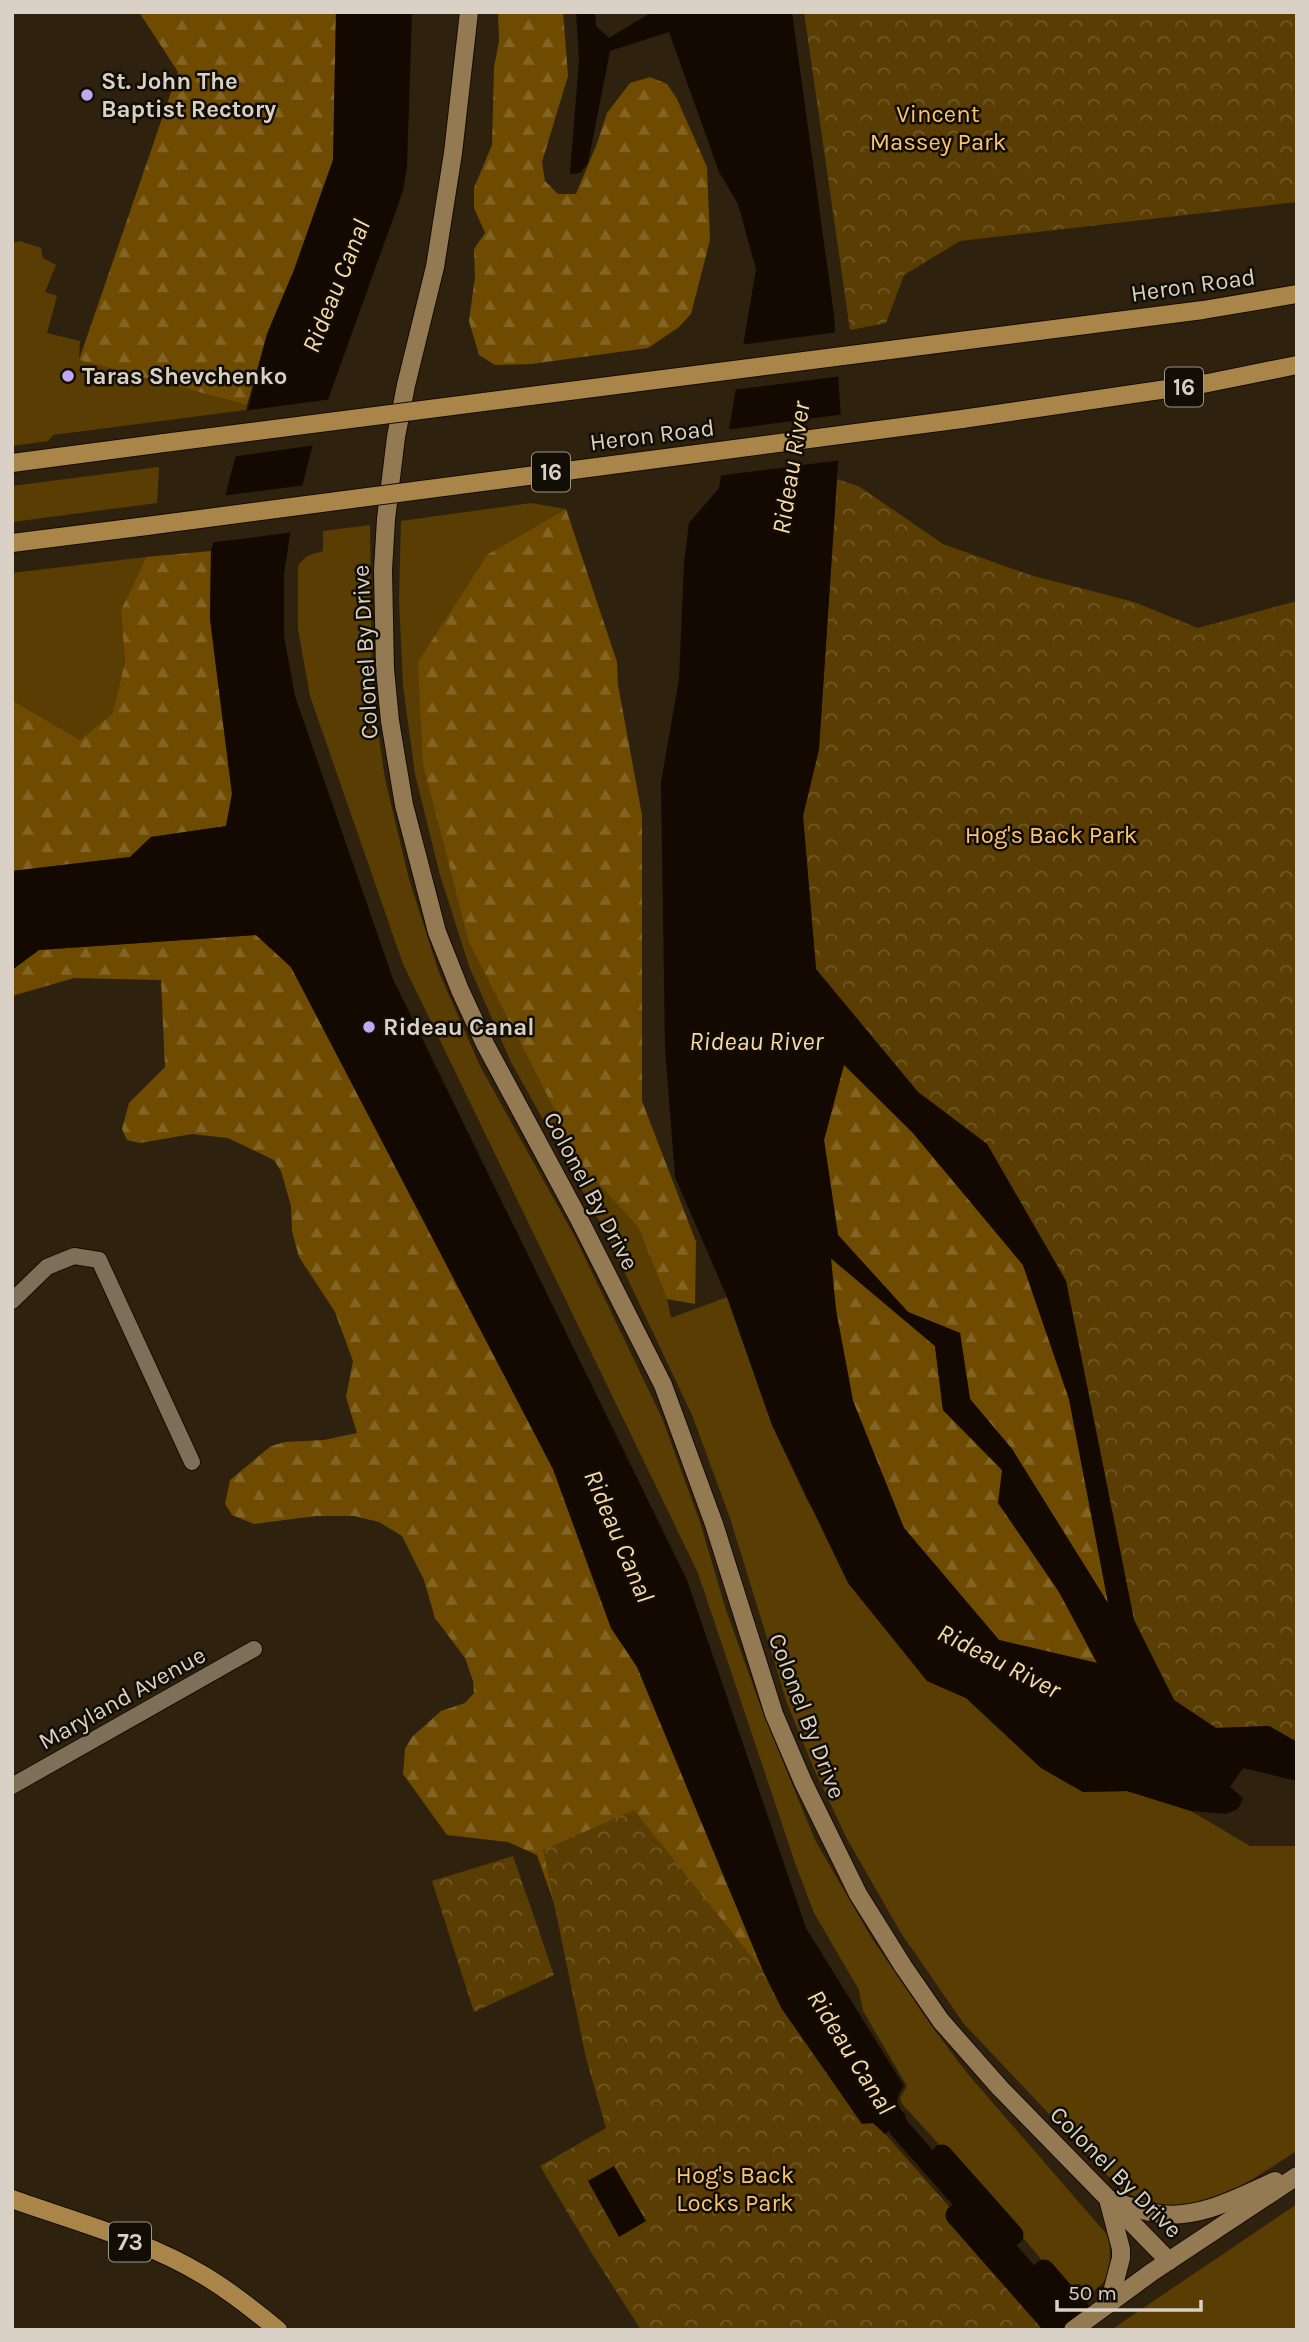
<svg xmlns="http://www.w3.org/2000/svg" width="1309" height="2342" viewBox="0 0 1309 2342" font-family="Karla,sans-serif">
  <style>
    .green { fill: #5a3d03 }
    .forest { fill: url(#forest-firs) }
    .park { fill: url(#park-crowns) }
    .water { fill: #140900; fill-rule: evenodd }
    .pier { fill: #2e220e }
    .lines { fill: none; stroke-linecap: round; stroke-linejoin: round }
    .canal { stroke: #140900; stroke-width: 21 }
    .street-casing { stroke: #160b00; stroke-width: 18 }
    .secondary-casing { stroke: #160b00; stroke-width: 20 }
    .primary-casing { stroke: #160b00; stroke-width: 20 }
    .street { stroke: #7e6f59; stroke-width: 16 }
    .secondary { stroke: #937a52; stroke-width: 18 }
    .primary { stroke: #a9854a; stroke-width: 18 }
    .primary-bridge-casing { stroke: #160b00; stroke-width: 20; stroke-linecap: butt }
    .primary-bridge { stroke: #a9854a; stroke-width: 18 }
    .poi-dot { fill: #c0a8f4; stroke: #120d05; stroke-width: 2.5 }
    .labels { text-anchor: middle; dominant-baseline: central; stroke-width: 5; stroke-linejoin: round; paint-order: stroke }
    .shield { fill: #120d05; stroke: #9d968b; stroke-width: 2 }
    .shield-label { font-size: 23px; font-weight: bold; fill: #d9d1c5 }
    .poi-label { font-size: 24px; font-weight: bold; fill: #d9d1c5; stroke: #120d05; text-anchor: start }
    .park-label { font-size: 24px; fill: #fbc56f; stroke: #120d05 }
    .street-label { font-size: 24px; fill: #d9d1c5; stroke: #120d05 }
    .water-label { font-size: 26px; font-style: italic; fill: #f8d8a7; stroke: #120d05 }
  </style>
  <defs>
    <pattern id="forest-firs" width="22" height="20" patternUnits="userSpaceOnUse" patternTransform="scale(1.75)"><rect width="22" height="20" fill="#6e4b01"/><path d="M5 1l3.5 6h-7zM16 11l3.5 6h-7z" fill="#826425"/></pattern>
    <pattern id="park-crowns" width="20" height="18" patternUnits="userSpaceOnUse" patternTransform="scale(1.75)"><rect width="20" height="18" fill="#5a3d03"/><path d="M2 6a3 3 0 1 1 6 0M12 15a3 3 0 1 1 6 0" fill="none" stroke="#715826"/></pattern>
  </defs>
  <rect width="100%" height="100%" fill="#2e220e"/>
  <g class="green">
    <path d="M20,241L41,248L43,258L56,265L45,292L57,296L47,333L80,341L79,360L247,405L246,410L53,435L48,441L12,446V243Z"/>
    <path d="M159,467L157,503L12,522V486Z"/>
    <path d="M531,503L566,509L488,554L585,1169L638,1227L667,1299L671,1318L727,1297L772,1425L808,1502L927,1681L966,1698L1041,1768L1083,1792L1127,1791L1191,1811L1250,1846H1297V2151C1265,2170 1217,2207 1180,2208C1159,2208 1141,2199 1122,2191L964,2024L901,1933L846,1837L814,1769L787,1703L730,1518L692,1415L606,1233L511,1062L469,966L440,875L415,774L403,685L399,599L401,521Z"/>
    <path d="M370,525L372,689L385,779L409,879L438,970L480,1066L575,1237L662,1418L700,1522L726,1610L763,1713L815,1840L871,1937L933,2028L967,2073L1109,2237C1111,2281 1112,2277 1078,2303L1004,2215L902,2104L900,2098L907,2086L863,2011L859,1990L814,1913L795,1863L698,1573L403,964L310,696L298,629V565L307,556L323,551V531Z"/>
    <path d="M146,557L121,610L125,662L112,714L80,740L12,700V573Z"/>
    <path d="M1297,2204V2330H1112L1121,2323Z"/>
  </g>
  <g class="forest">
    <path d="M139,12H336L333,160L294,270L267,334L247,405L79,360L178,72Z"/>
    <path d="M498,12H563L568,76L542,162L545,181L558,194H576L596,146L607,113L630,83L650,77L667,84L677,99L707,167L710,240L691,314L679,327L648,348L531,364L495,365L479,355L469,321L475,277L474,249L485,233L474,208V188L492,145L494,68L499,41Z"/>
    <path d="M566,509L617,662L618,685L642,815V1101L696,1242L695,1304L667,1299L638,1227L585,1169L469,942L423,764L418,662L488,554Z"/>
    <path d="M211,551L210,619L232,794L226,826L151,837L130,857L12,871V700L80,740L112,714L125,662L121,610L146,557Z"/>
    <path d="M256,935L291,967L553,1469L611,1628L637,1666L763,1971L729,1986L571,1951L537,1855L508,1842L447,1835L403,1774L405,1749L412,1737L441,1711L465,1703L474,1693L473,1681L465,1658L435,1618L424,1580L402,1536L379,1522L354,1516H316L254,1524L232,1515L225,1504L230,1480L271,1446L285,1442L324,1440L357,1433L346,1397L353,1361L335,1312L299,1257L292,1231L291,1206L281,1171L274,1160L228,1138L192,1134L140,1143L127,1140L122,1129L129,1103L165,1067L161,980L74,978L12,996V970L39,950Z"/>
    <path d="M844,1064L913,1133L1023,1265L1069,1399L1109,1605L1012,1449L970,1399L960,1333L908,1312L838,1235L824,1140Z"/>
    <path d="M830,1258L935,1346L943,1410L1002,1470L1059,1592L1098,1663L999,1640L904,1528L853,1401L836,1310Z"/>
  </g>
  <g class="park">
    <path d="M804,12H1297V202L960,241L904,275L886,323L850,330Z"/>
    <path d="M837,479L860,487L943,544L1030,575L1134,602L1198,628L1297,601V1742L1269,1726L1216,1728L1174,1700L1134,1620L1066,1281L987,1144L918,1092L816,970L803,816L819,749Z"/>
    <path d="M634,1810L763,1971L782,2009L866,2123H873L885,2134L1050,2321L1037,2330H641L591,2252L540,2166L606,2128L586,2058L543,1850Z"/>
    <path d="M513,1856L554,1975L474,2012L432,1881Z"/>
  </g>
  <g class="water">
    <path d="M336,12H412L407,167L403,191L315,436L290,535L284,574V636L295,696L393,979L687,1580L806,1928L904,2086C895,2097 895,2106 906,2115L885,2134L873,2123L862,2124L782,2009L764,1973L637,1667L611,1628L553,1469L291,967L256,935L39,950L12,970V871L130,857L151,837L226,826L232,794L210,619L211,551L267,334L294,270L333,160Z"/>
    <path d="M576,12H595L596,26L609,38L652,12H792L834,315L841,418L819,749L803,816L816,969L918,1092L987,1144L1066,1281L1134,1620L1174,1700L1216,1728L1269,1726L1297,1742V1781L1243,1768L1230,1787L1243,1798L1238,1809L1226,1814L1191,1811L1127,1791L1083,1792L1041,1768L966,1698L927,1681L848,1583L772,1425L727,1297L675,1177L665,1049L661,782L679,679L684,563L689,523L719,488L756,269L738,204L719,172L669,32L610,51L588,163L580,173L570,174L579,60ZM844,1065L913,1133L1023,1265L1069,1399L1108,1603L1012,1449L970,1399L960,1333L908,1312L838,1235L824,1140ZM831,1258L935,1346L943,1410L1002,1470L998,1503L1059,1592L1097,1663L999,1640L904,1528L853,1401L836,1310Z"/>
    <path d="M614,2166L646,2221L619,2237L588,2181Z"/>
  </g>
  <g class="pier">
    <path d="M839,332L842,376L732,390L740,345Z"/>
    <path d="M332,399L316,445L231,457L242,411Z"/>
    <path d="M845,414L842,460L717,476L725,430Z"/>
    <path d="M306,485L294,532L209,543L221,496Z"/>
  </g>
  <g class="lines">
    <g class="canal">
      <path d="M882,2101L900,2129L1077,2330"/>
      <path d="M942,2155L1013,2235"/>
      <path d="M956,2215L1057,2330"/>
      <path d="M1044,2270L1084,2316L1078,2321"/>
    </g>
    <defs>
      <g id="street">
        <path d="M12,1301L47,1267L74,1256L99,1260L192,1462"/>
        <path d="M12,1786L254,1649"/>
      </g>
      <g id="secondary">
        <path d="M469,12L453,153L435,267L406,385L396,437L386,519L383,570L385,669L390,721L404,805L437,932L460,990L485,1044L578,1217L663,1385L714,1524L774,1714L803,1782L858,1894L903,1966L941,2021L1000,2088L1169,2261"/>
        <path d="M1112,2201C1127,2205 1144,2212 1160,2214C1200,2219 1239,2197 1275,2181"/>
        <path d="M1109,2304L1121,2258V2249L1109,2203"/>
        <path d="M1073,2330L1152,2272L1297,2176"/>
      </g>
      <g id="primary">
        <path d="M960,341L1203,310L1297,294"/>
        <path d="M962,419L1208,383L1297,365"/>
        <path d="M12,463L164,443"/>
        <path d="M12,543L139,527"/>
        <path d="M12,2199C76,2222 145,2240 203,2275C230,2291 254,2310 278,2330"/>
      </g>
    </defs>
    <use href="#street" class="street-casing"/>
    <use href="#secondary" class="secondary-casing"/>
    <use href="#primary" class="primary-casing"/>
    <use href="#street" class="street"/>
    <use href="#secondary" class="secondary"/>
    <use href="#primary" class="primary"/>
    <defs>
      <g id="primary-bridge">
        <path d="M164,443L960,341"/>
        <path d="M139,527L962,419"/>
      </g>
    </defs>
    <use href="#primary-bridge" class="primary-bridge-casing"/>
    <use href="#primary-bridge" class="primary-bridge"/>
  </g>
  <g class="poi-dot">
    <circle cx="87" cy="95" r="7"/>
    <circle cx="68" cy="376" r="7"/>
    <circle cx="369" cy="1027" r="7"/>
  </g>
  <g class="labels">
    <g class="shield">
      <rect x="1165" y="367.5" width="38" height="39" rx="5"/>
      <rect x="532" y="452.5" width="38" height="39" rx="5"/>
      <rect x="109" y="2222.5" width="42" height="39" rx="5"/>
    </g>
    <g class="shield-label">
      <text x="1184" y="387">16</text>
      <text x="551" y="472">16</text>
      <text x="130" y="2242">73</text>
    </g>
    <g class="poi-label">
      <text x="101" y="81">St. John The<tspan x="101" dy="28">Baptist Rectory</tspan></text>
      <text x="82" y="376">Taras Shevchenko</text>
      <text x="383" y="1027">Rideau Canal</text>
    </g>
    <g class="park-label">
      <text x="938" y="114">Vincent<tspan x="938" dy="28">Massey Park</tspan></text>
      <text x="1051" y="835">Hog's Back Park</text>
      <text x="735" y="2175">Hog's Back<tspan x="735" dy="28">Locks Park</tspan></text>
    </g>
    <g class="street-label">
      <text transform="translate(1193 285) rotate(-8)">Heron Road</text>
      <text transform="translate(652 435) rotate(-7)">Heron Road</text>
      <text transform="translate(365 652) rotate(-93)">Colonel By Drive</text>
      <text transform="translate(591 1191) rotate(62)">Colonel By Drive</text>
      <text transform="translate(122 1698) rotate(-29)">Maryland Avenue</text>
      <text transform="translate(807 1716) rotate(69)">Colonel By Drive</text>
      <text transform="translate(1116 2172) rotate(45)">Colonel By Drive</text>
    </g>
    <g class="water-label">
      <text transform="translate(336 286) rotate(-68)">Rideau Canal</text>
      <text transform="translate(791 468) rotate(-81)">Rideau River</text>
      <text x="756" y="1041">Rideau River</text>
      <text transform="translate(619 1536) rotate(67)">Rideau Canal</text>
      <text transform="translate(999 1661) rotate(27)">Rideau River</text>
      <text transform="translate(851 2052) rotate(58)">Rideau Canal</text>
    </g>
  </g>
  <rect width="1309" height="2342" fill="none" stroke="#d9d1c5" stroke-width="28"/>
  <path d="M1057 2300v10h144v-10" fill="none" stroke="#d9d1c5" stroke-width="3.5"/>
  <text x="1068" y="2300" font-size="21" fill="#d9d1c5" stroke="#120d05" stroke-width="5" paint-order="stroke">50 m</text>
</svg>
